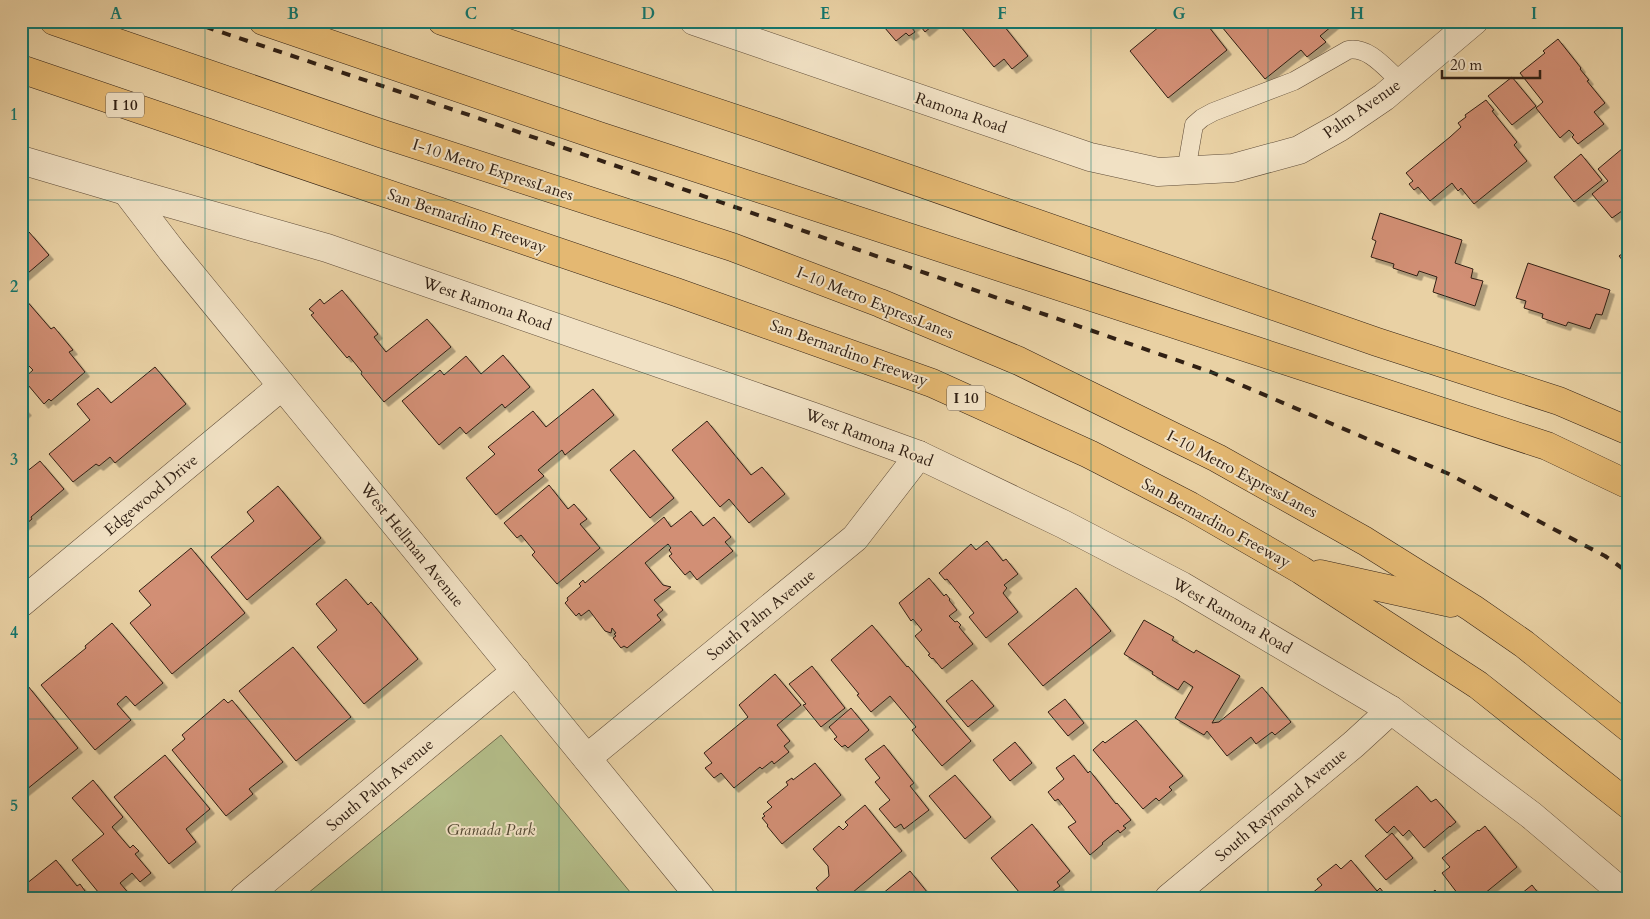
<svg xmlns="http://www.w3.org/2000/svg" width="1650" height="919" viewBox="0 0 1650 919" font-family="Cardo,serif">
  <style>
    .park { fill: #b3bc88; stroke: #726e4e }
    .building { fill: #d28f74; stroke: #312014; filter: url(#shadow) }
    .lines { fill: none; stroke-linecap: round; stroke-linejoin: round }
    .service-casing { stroke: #5f4c38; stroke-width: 19 }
    .minor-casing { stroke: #5f4c38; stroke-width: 29 }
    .tertiary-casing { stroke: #5f4c38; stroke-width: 29 }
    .motorway-casing { stroke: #312014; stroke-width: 29 }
    .service { stroke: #f1e1c4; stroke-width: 18 }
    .minor { stroke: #f1e1c4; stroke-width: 28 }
    .tertiary { stroke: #f1e1c4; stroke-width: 28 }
    .motorway { stroke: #e4b872; stroke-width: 28 }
    .rail { stroke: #312014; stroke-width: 4; stroke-dasharray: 9 9; stroke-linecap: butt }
    .grid { fill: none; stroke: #0f766e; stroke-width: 1; stroke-opacity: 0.55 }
    .labels { text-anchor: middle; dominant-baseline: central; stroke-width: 4; stroke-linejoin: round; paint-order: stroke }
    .shield { fill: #f1e1c4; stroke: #6b5a49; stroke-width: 1 }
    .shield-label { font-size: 15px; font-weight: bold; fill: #312014 }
    .street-label { font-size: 16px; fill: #312014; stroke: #f1e1c4 }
    .park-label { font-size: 16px; font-style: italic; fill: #524731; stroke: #f1e1c4 }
    .neatline { fill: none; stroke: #0f766e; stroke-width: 2 }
    .grid-label { font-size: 16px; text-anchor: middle; font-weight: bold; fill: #0f766e }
  </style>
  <defs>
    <filter id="shadow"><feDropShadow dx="4.5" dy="4.5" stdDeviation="0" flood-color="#0004"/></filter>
  </defs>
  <rect width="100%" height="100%" fill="#e9d1a4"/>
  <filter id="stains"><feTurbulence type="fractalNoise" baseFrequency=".004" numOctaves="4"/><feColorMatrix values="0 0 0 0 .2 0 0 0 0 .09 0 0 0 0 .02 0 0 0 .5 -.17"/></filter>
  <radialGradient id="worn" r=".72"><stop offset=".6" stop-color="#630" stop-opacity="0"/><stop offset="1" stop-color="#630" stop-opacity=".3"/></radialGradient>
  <path class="park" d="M501,735L635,898H302Z"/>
  <g class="building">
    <path d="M879,21H938L925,32L918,23L912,28L915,32L909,36L906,33L896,41Z"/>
    <path d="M956,21H1000L1028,56L1012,69L1004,59L994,67Z"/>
    <path d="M1166,21H1200L1203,24L1205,22L1227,50L1168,98L1130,51Z"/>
    <path d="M1217,21H1338L1320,36L1326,42L1307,57L1301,50L1265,79Z"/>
    <path d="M1558,39L1581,68L1580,69L1589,80L1587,81L1605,103L1594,112L1604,124L1578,144L1572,137L1574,135L1569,130L1560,138L1536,108L1543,102L1520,73L1545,53L1543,51Z"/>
    <path d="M1512,77L1536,106L1512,125L1488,96Z"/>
    <path d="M1486,100L1494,110L1492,111L1517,142L1514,145L1527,161L1474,204L1461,188L1458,191L1452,183L1430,201L1418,187L1414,190L1409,184L1413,181L1406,173L1450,137L1461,127L1458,123L1466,117L1465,115Z"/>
    <path d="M1629,143V206L1612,218L1592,194L1608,181L1598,169Z"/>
    <path d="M1581,154L1602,180L1574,202L1554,177Z"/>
    <path d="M1380,213L1462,240L1455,263L1473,269L1471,278L1483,281L1475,306L1433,292L1437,277L1419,271L1417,276L1393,268L1394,264L1371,257L1376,241L1372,239Z"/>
    <path d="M29,232L49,255L21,279V239Z"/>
    <path d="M1629,249V268L1619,256Z"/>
    <path d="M1528,263L1610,290L1602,315L1596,314L1590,329L1568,322L1566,326L1542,318L1543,314L1524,308L1526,301L1516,298Z"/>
    <path d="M342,290L378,334L374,337L386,352L427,319L451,347L384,402L361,374L362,372L349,356L347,358L311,315L314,313L309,309L320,299L324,304Z"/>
    <path d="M25,299L51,329L54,327L73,350L69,352L85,372L51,401L49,399L44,404L23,379L33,370L21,358V302Z"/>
    <path d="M503,355L530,387L505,408L502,404L466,434L460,427L439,445L402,401L440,370L444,375L466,356L481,374Z"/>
    <path d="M155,367L186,404L115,463L110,457L99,466L96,464L73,482L49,454L90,420L77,404L98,388L111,403Z"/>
    <path d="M593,389L614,415L565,455L562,450L538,470L544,476L496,515L466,478L495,454L488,447L533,411L546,427Z"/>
    <path d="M21,405L27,411L21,416Z"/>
    <path d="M707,421L751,475L762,467L785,494L749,523L729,499L720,507L672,450Z"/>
    <path d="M634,450L674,498L650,518L610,470Z"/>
    <path d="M40,461L64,489L31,517L32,519L21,528V476Z"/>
    <path d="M549,485L568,509L574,504L587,519L580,524L600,548L557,584L532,555L535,552L521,535L517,538L504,523Z"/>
    <path d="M278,486L321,538L247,600L211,557L254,521L247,512Z"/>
    <path d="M691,511L703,526L714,517L731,537L725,542L733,551L697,580L690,571L685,575L669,556L672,554L669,550L671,548L668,544L645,563L663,585L671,587L654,600L663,610L657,615L661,620L627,648L624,646L621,648L613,638L616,636L614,634L616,633L612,628L611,633L605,631L589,610L581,616L579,613L576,616L565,603L568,600L567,598L581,586L579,584L583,580L585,583L664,517L671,527Z"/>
    <path d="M987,541L1003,561L1006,559L1018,574L1004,585L1007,588L1003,593L1018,612L986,638L969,617L974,613L947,579L945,580L939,573L971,544L976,550Z"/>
    <path d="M191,548L245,613L172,674L130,623L151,605L139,591Z"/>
    <path d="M929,578L944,596L946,594L950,599L949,600L957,610L949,616L955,622L957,621L961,625L959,627L973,644L942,669L933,658L932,659L928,655L930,654L915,636L922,630L913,619L911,621L899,603Z"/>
    <path d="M346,579L368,605L371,602L418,659L364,704L317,647L337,630L316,604Z"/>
    <path d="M1076,588L1111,631L1043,686L1008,644Z"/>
    <path d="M1144,620L1174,637L1172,640L1194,653L1196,650L1240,676L1212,723L1219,722L1262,687L1291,722L1275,735L1272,732L1256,744L1251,737L1227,756L1207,731L1204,735L1175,718L1193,687L1184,681L1178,690L1152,674L1153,672L1124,654Z"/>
    <path d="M112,623L163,683L135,706L126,696L117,704L131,720L95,750L41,685L86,648L85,646Z"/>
    <path d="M872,625L907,667L908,666L971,741L942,766L912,730L916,727L890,696L871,712L857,695L859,694L831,660Z"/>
    <path d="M293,647L351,717L296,761L239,691Z"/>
    <path d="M812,666L845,708L821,727L803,705L806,704L789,684Z"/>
    <path d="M775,674L801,705L777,725L790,741L784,746L789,752L774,764L772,761L762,769L760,767L734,788L721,773L714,778L705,768L712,763L704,753L748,717L739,705Z"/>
    <path d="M972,680L994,706L968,727L946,701Z"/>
    <path d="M28,686L78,748L21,794V691Z"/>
    <path d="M224,699L228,703L232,700L283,762L249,789L253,794L226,816L172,750L185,739L182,735Z"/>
    <path d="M1065,699L1084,723L1068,736L1048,712Z"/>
    <path d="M851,708L869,730L848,748L845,745L842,747L834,739L837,737L829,727Z"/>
    <path d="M1136,720L1183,776L1169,787L1172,790L1159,801L1156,798L1143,809L1093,750L1103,741L1105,743Z"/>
    <path d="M1015,742L1032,763L1010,781L993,760Z"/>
    <path d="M884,745L914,783L910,786L929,810L904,829L901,824L895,828L879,809L890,800L875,782L880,778L865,759Z"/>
    <path d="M165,755L210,809L186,829L196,842L169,864L114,797Z"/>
    <path d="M1074,755L1088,773L1090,771L1116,804L1117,803L1131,820L1123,826L1126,828L1120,833L1118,830L1102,843L1103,844L1090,855L1068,827L1076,822L1058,799L1055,801L1048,792L1064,779L1056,768Z"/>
    <path d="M815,763L841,795L782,844L767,826L768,825L762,818L765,816L763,814L772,807L767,802L788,785L786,782L792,778L793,780Z"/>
    <path d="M955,775L991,817L965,839L929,796Z"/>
    <path d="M93,780L123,817L112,827L130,848L133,845L139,851L135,854L151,873L140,882L132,873L120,883L130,895L127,898H103L72,860L104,834L72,798Z"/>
    <path d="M1417,786L1431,802L1436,799L1456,822L1450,827V826L1424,848L1409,830L1403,836L1394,826L1387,833L1375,820Z"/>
    <path d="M865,805L902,851L846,898H824L816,888L829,876L828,866L813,849L839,826L843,830L848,825L845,822Z"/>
    <path d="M1032,824L1070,871L1057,882L1060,886L1047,896L1044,893L1038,898H1024L991,858Z"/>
    <path d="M1485,826L1517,867L1479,898H1461L1442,873L1450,867L1442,858L1478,830L1479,831Z"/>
    <path d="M1392,833L1413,858L1386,880L1365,856Z"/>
    <path d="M56,860L77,886L80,884L90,898H39L37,896L35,898H26L21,892V888Z"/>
    <path d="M1351,860L1377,891L1380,888L1388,898H1314L1311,894L1322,885L1317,879L1336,864L1341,869Z"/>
    <path d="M910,871L932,898H872L880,892L882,894Z"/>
    <path d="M1532,885L1542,898H1516Z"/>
    <path d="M1435,890L1442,898H1426Z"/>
  </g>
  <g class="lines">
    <defs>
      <path id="service" d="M1186,171L1194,125L1202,118L1213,112L1294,81L1348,50C1369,46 1386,69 1401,82"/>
      <g id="minor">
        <path d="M126,191L327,248L814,417L919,455L1063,524L1182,586L1391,710L1531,815L1629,898"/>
        <path d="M21,603L282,386"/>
        <path d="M587,758L855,538L919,455"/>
        <path d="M244,898L516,671"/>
        <path d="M1169,898L1354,744L1391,710"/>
      </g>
      <g id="tertiary">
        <path d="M694,21L1090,157L1158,172L1233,168L1299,150L1340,127L1384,97L1474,21"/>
        <path d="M21,160L126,191L172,251L701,898"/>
      </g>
      <g id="motorway">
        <path d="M54,21L383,134L732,247L880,303L1019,361L1217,458L1365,541L1472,608L1524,644L1629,728"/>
        <path d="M263,21L599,136L1547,446L1629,485"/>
        <path d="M442,21L772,131L1377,342L1559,401L1629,431"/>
        <path d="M21,69L676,292L932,383L1089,454L1190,506L1301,570L1478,685L1629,805"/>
        <path d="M1320,574L1451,603"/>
      </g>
    </defs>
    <use href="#service" class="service-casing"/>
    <use href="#minor" class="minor-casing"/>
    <use href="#tertiary" class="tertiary-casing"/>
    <use href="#motorway" class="motorway-casing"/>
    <use href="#service" class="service"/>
    <use href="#minor" class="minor"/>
    <use href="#tertiary" class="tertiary"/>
    <use href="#motorway" class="motorway"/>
    <path class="rail" d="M188,21L475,117L1211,372L1449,474L1605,556L1629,573"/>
  </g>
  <path class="grid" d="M205,21V898M382,21V898M559,21V898M736,21V898M914,21V898M1091,21V898M1268,21V898M1445,21V898M21,200H1629M21,373H1629M21,546H1629M21,719H1629"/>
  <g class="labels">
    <g class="shield">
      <rect x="106" y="92.5" width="38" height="25" rx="4"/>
      <rect x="947" y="385.5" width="38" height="25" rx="4"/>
    </g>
    <g class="shield-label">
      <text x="125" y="105">I 10</text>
      <text x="966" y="398">I 10</text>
    </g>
    <g class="street-label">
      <text transform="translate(1362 109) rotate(-35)">Palm Avenue</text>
      <text transform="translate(961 113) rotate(19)">Ramona Road</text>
      <text transform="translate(493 170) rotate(18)">I-10 Metro ExpressLanes</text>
      <text transform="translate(467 221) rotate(19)">San Bernardino Freeway</text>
      <text transform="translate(875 303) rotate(22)">I-10 Metro ExpressLanes</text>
      <text transform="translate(487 304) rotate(19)">West Ramona Road</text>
      <text transform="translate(849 353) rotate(20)">San Bernardino Freeway</text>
      <text transform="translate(869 438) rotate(21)">West Ramona Road</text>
      <text transform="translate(1242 474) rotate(28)">I-10 Metro ExpressLanes</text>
      <text transform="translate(151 495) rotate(-40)">Edgewood Drive</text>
      <text transform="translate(1216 523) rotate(29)">San Bernardino Freeway</text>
      <text transform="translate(412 545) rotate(51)">West Hellman Avenue</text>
      <text transform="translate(761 615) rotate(-39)">South Palm Avenue</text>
      <text transform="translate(1232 616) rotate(30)">West Ramona Road</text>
      <text transform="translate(380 785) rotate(-40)">South Palm Avenue</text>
      <text transform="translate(1281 805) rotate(-40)">South Raymond Avenue</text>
    </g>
    <g class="park-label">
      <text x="491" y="830">Granada Park</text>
    </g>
  </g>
  <rect width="1650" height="919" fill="none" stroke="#e9d1a4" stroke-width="55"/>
  <path d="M1442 70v8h98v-8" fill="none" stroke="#312014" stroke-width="2.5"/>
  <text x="1450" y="70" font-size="15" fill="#312014" stroke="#f1e1c4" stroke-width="4" paint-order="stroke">20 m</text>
  <rect x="28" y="28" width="1594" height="864" class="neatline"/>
  <g class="grid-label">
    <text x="116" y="19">A</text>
    <text x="293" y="19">B</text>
    <text x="471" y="19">C</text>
    <text x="648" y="19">D</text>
    <text x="825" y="19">E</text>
    <text x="1002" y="19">F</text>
    <text x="1179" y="19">G</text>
    <text x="1357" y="19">H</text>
    <text x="1534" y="19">I</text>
    <text x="14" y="120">1</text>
    <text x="14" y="292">2</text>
    <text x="14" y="465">3</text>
    <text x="14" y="638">4</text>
    <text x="14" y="811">5</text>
  </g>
  <rect width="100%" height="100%" filter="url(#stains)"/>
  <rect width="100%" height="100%" fill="url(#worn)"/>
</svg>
